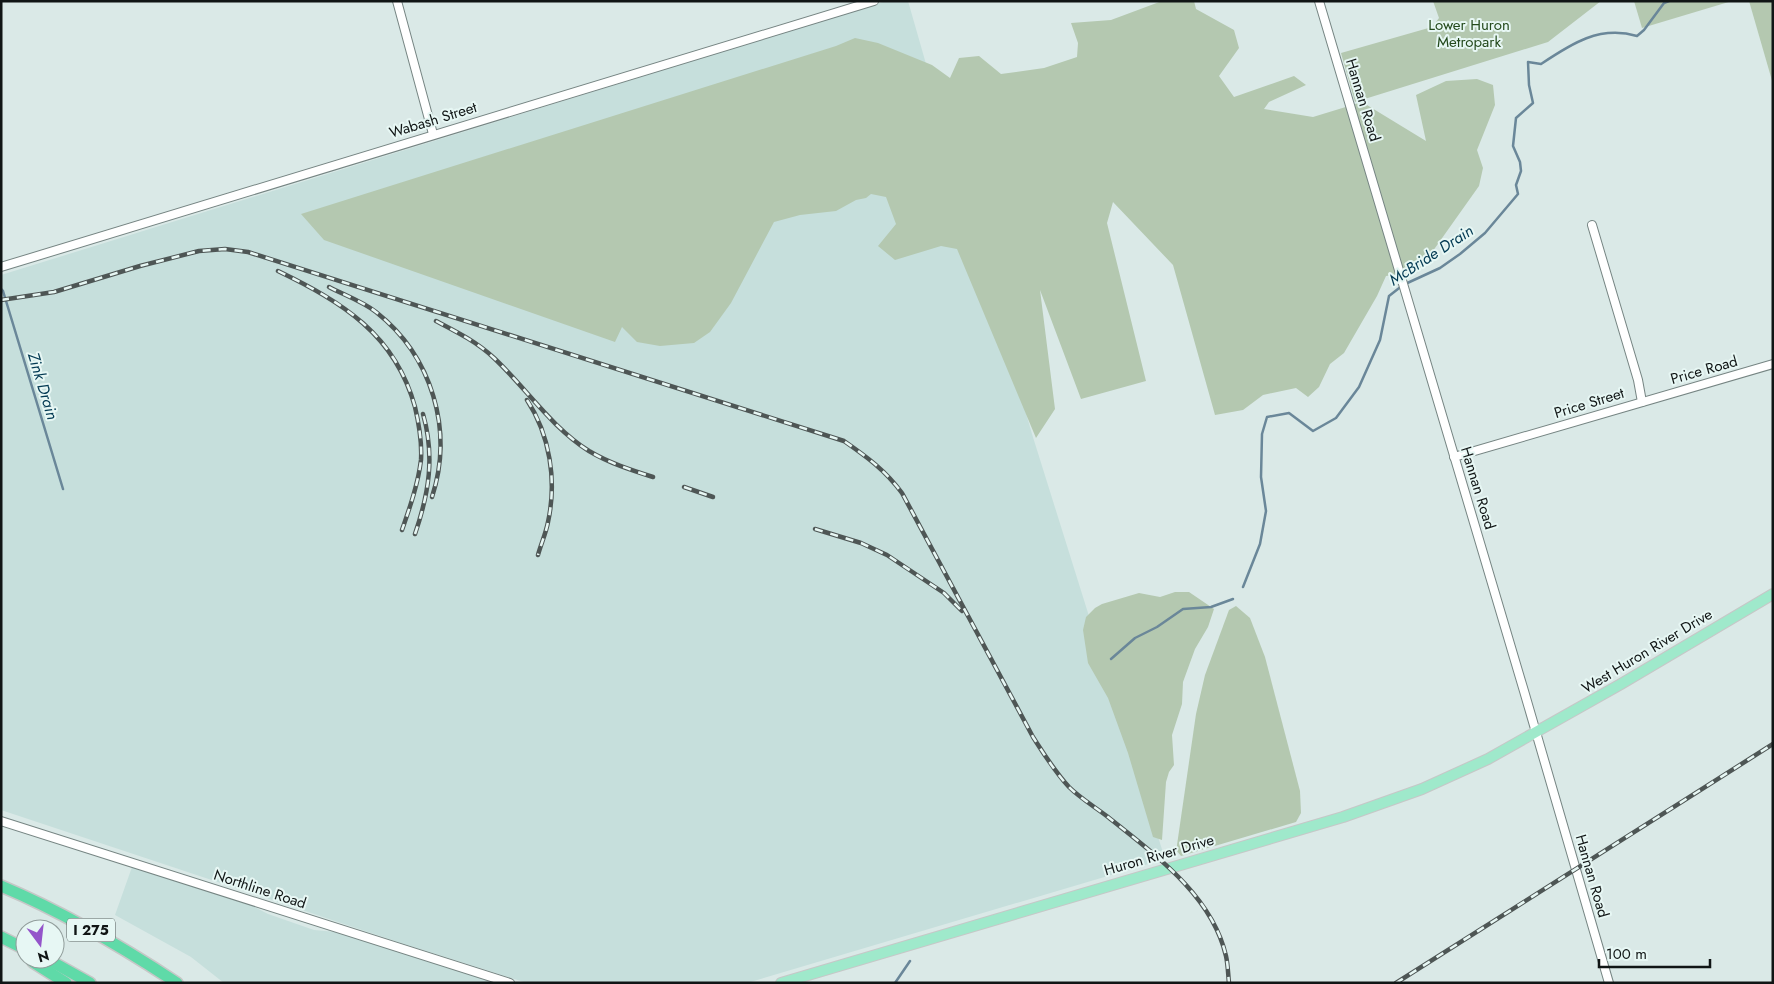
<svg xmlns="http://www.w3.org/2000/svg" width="1774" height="984" viewBox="0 0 1774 984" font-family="Jost,sans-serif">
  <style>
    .built { fill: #c6dfdc }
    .green { fill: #b4c8b0 }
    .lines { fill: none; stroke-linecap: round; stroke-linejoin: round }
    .stream { stroke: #6a8799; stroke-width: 2.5 }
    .minor-casing { stroke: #768583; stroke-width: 10 }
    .major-casing { stroke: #c6c7c7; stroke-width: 12 }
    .highway-casing { stroke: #c6c7c7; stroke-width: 14 }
    .minor { stroke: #fff; stroke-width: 8 }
    .major { stroke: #9fe9cb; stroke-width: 10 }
    .highway { stroke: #5fdaa8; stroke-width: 11 }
    .rail-casing { stroke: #4e5655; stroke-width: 4.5 }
    .rail { stroke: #e7f7f4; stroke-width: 2.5; stroke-dasharray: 8; stroke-linecap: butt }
    .labels { text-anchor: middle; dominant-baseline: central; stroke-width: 4; stroke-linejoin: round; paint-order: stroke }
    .shield { fill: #e7f7f4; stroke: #505958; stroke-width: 1 }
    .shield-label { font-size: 14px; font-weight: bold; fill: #101515 }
    .park-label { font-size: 15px; fill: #23491b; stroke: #e7f7f4 }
    .street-label { font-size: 15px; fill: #101515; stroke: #e7f7f4 }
    .water-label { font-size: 16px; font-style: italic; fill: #023952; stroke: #e7f7f4 }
  </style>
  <rect width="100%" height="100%" fill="#dae9e7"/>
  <g class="built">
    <path d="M886,1H908L1032,434L1165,859L747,983H527L401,943L1,810V275Z"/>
    <path d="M132,867L249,904L268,914L314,930L336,932L495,983H224L191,957L115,915Z"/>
  </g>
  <g class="green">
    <path d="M1162,1H1194L1196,9L1234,30L1239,48L1219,76L1234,97L1294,76L1306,85L1269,102L1264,109L1313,117L1362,102L1426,141L1416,95L1446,81L1477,79L1493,85L1495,105L1477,150L1483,168L1479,186L1418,272L1386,276L1377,296L1344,353L1330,364L1319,387L1308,397L1296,388L1263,395L1243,410L1215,415L1173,265L1113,202L1107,223L1146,381L1081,399L1040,290L1055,409L1036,438L957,249L941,246L895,260L878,246L896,224L886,197L871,194L866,198L856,200L836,211L800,215L774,222L731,303L710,332L694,343L660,346L637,342L622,327L615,342L324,240L301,214L836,46L855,38L878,43L932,65L950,78L959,58L979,56L1001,74L1044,68L1077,57L1078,43L1071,23L1111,20Z"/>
    <path d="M1433,1H1601L1548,42L1355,102L1341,53L1432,27L1439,18Z"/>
    <path d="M1634,1H1732L1642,28Z"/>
    <path d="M1749,1H1773V84Z"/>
    <path d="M1175,592H1189L1214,609L1208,627L1195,649L1183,682L1182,704L1172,735L1174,765L1169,772L1166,782L1162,840L1153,837L1128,753L1108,698L1088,663L1083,630L1086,617L1095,608L1102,604L1139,593L1160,597Z"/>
    <path d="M1236,606L1250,618L1265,657L1300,791L1301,813L1296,822L1181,856L1177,851V845L1196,714L1205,675L1229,610Z"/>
  </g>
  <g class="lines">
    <g class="stream">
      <path d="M1,289L3,291L63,489"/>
      <path d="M1243,587L1260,544L1266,511L1261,477L1262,434L1267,417L1289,413L1313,431L1336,418L1359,387L1380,340L1389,296L1403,285L1440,268L1460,254L1485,233L1518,194L1516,185L1521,171L1520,162L1513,146L1516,118L1533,103L1529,85L1528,62L1541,64C1571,44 1599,25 1637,36L1644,30L1664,3L1669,1"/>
      <path d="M1111,659L1135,638L1157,627L1183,609L1211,607L1233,599"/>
      <path d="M895,983L910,961"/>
    </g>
    <defs>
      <g id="minor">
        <path d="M397,1L433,134"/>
        <path d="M1319,1L1524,691L1609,983"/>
        <path d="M1592,225L1638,380L1642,402"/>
        <path d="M1,267L874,1"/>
        <path d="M1454,457L1773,364"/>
        <path d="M1,821L510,983"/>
      </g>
      <path id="major" d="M781,983L1343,817L1422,789L1488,759L1621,684L1773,594"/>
      <g id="highway">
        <path d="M1,886C63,912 121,946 177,983"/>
        <path d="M1,937L25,949"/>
        <path d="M32,959L33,962L66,983"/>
        <path d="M47,959L90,983"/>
      </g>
    </defs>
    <use href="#minor" class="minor-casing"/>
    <use href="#major" class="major-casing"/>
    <use href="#highway" class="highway-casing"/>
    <use href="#minor" class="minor"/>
    <use href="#major" class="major"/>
    <use href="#highway" class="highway"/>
    <defs>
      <g id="rail">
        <path d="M278,271C342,302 395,334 415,407C419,424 422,443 421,460C418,484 410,507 402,530"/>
        <path d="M329,287C344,295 362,301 376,312C432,356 454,430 432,497"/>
        <path d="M1,300L54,292L140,266L199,251L225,249L248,252L844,441C867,457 885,470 902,493L1033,737C1044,754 1055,772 1069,787C1080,798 1095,807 1108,817C1154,854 1212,895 1226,956C1228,965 1228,974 1229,983"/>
        <path d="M436,321C457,332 477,342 494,358C526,388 551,427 589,451C609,463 631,470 653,477"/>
        <path d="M527,400C550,435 557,481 548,522C546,533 541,544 538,555"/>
        <path d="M684,487L713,497"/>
        <path d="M815,529L861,543L887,555L944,593L962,611"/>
        <path d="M415,534C429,493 435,456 423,414"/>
        <path d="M1396,983L1773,744"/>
      </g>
    </defs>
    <use href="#rail" class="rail-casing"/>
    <use href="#rail" class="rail"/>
  </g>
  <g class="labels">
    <rect class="shield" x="67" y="918.5" width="48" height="23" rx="4"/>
    <g class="shield-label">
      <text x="91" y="930">I 275</text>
    </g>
    <g class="park-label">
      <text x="1469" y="25">Lower Huron<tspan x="1469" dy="17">Metropark</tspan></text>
    </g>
    <g class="street-label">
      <text transform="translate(1363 100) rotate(73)">Hannan Road</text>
      <text transform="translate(433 120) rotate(-17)">Wabash Street</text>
      <text transform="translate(1704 370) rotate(-16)">Price Road</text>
      <text transform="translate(1589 403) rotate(-17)">Price Street</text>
      <text transform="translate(1478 488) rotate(73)">Hannan Road</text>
      <text transform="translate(1647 651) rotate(-31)">West Huron River Drive</text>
      <text transform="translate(1159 855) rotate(-16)">Huron River Drive</text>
      <text transform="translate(1592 876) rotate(74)">Hannan Road</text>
      <text transform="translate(260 889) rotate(18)">Northline Road</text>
    </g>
    <g class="water-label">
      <text transform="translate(1431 255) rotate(-33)">McBride Drain</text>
      <text transform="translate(43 386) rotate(73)">Zink Drain</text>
    </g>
  </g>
  <rect width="1774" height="984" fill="none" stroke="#101515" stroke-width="5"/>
  <g transform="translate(40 944) rotate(165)"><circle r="24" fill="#e7f7f4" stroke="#919d9b"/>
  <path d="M0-4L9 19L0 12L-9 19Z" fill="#9454ca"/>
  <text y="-8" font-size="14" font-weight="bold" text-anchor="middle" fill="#101515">N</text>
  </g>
  <path d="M1599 959v8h111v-8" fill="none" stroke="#101515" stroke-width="2.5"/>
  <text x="1606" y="959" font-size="15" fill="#101515" stroke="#e7f7f4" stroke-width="4" paint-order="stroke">100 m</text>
</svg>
